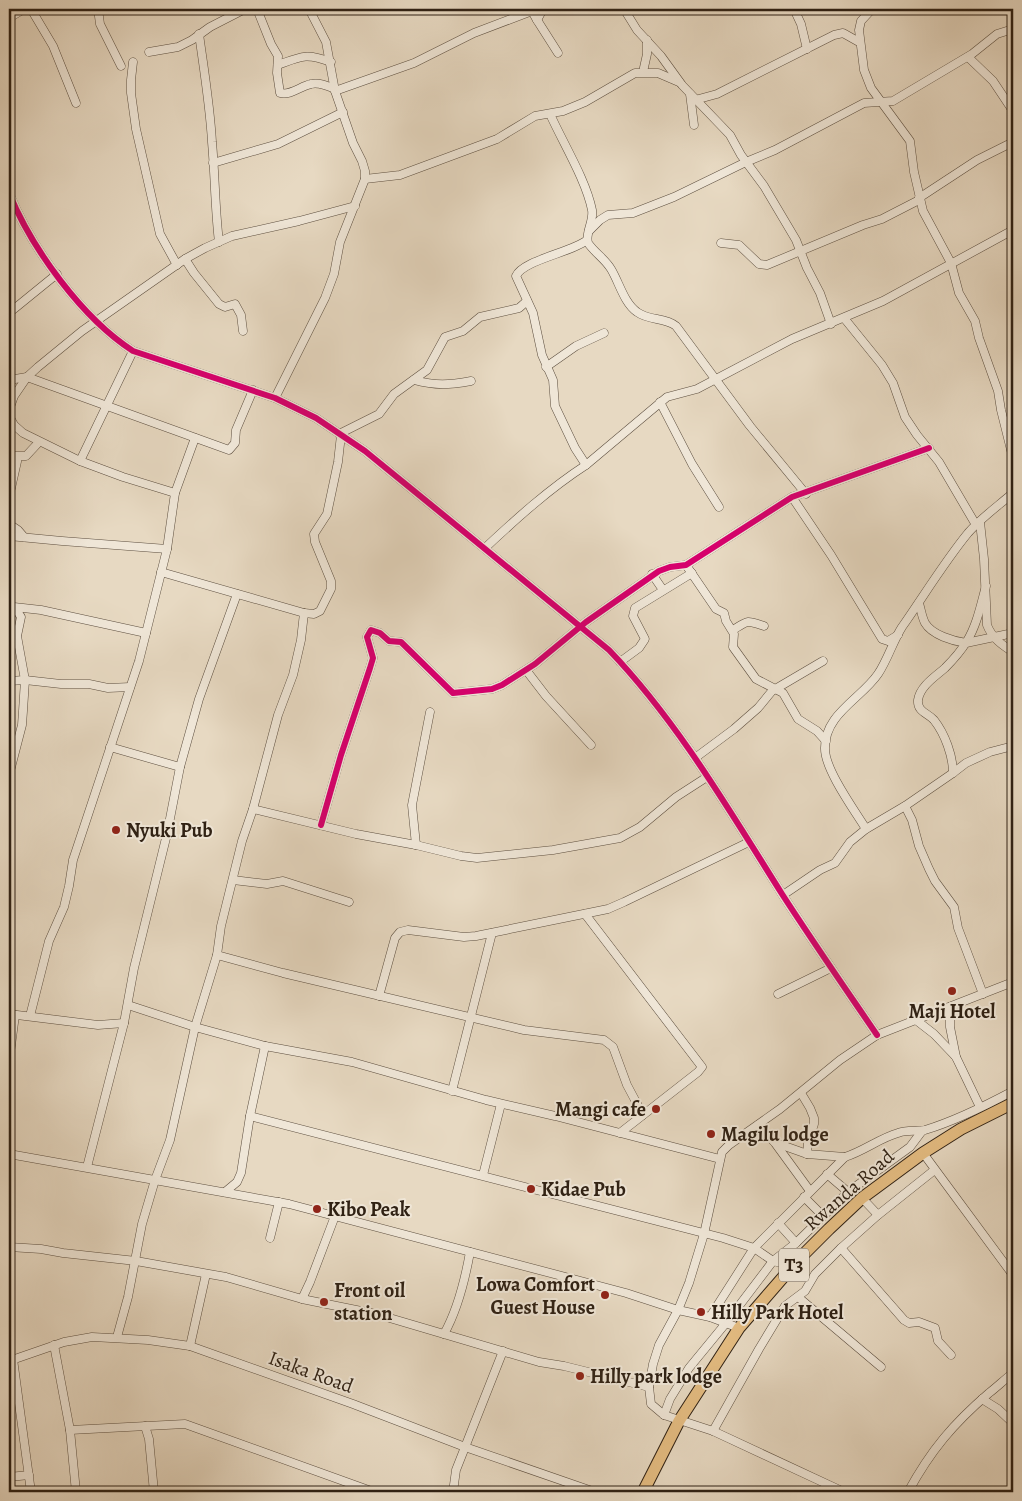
<svg xmlns="http://www.w3.org/2000/svg" width="1022" height="1501" viewBox="0 0 1022 1501" font-family="Alegreya,serif">
  <style>
    .lines { fill: none; stroke-linecap: round; stroke-linejoin: round }
    .minor-casing { stroke: #5d4f40; stroke-width: 9 }
    .highway-casing { stroke: #2f2114; stroke-width: 13 }
    .minor { stroke: #efe6d7; stroke-width: 8 }
    .highway { stroke: #e4bc81; stroke-width: 11 }
    .cycleway-casing { stroke: #efe6d7; stroke-width: 9 }
    .cycleway { stroke: #d6006c; stroke-width: 6 }
    .poi-dot { fill: #8f2418; stroke: #efe6d7; stroke-width: 2 }
    .labels { text-anchor: middle; dominant-baseline: central; stroke-width: 4; stroke-linejoin: round; paint-order: stroke }
    .shield { fill: #efe6d7; stroke: #695c4e; stroke-width: 1 }
    .shield-label { font-size: 19px; font-weight: bold; fill: #2f2114 }
    .poi-label { font-size: 20px; font-weight: bold; fill: #2f2114; stroke: #efe6d7; text-anchor: start }
    .street-label { font-size: 20px; fill: #2f2114; stroke: #efe6d7 }
  </style>
  <rect width="100%" height="100%" fill="#e7d9c2"/>
  <filter id="stains"><feTurbulence type="fractalNoise" baseFrequency=".004" numOctaves="4"/><feColorMatrix values="0 0 0 0 .2 0 0 0 0 .09 0 0 0 0 .02 0 0 0 .5 -.17"/></filter>
  <radialGradient id="worn" r=".72"><stop offset=".6" stop-color="#630" stop-opacity="0"/><stop offset="1" stop-color="#630" stop-opacity=".3"/></radialGradient>
  <g class="lines">
    <defs>
      <g id="minor">
        <path d="M31,9L53,46L76,103"/>
        <path d="M98,9L100,24L121,66"/>
        <path d="M257,9L271,44L278,56L277,73L280,93C290,96 301,86 311,84C319,82 328,86 335,89"/>
        <path d="M624,9L637,30L661,56L682,85L730,135L741,155L764,186L796,240L807,268L820,293L831,324"/>
        <path d="M794,9L801,24L807,49"/>
        <path d="M872,9L861,21L859,30L864,70L871,88L910,141L914,172L923,211L951,263L959,293L975,321L979,338L998,391L1001,410L1013,458"/>
        <path d="M9,18L24,9"/>
        <path d="M537,20L558,53"/>
        <path d="M199,34C204,70 210,106 212,142C215,175 215,209 219,242"/>
        <path d="M149,52L178,47L192,40L210,27L245,9"/>
        <path d="M968,57L993,81L1013,111"/>
        <path d="M133,62L131,80V93L136,129L160,234L177,265"/>
        <path d="M278,65C302,56 306,53 331,62"/>
        <path d="M643,72L647,54V40"/>
        <path d="M335,91L414,63L474,33L532,11L537,20L543,9"/>
        <path d="M690,94L694,125"/>
        <path d="M695,100L717,94L834,35L843,33L859,42"/>
        <path d="M550,114C563,143 586,180 592,210C594,221 585,233 588,243C595,253 605,259 611,269C619,282 624,303 637,312C649,321 665,317 676,326L750,426L806,494"/>
        <path d="M213,163L278,144L343,112"/>
        <path d="M365,179L400,175L497,139L535,116L563,111L585,102L635,73H658L679,82"/>
        <path d="M9,193C32,249 82,318 133,351L275,398L316,418L365,451L609,650C678,722 729,810 782,894C813,942 845,988 877,1035"/>
        <path d="M919,198L977,160L1013,142"/>
        <path d="M589,231L600,220L608,215L633,213L674,197L746,162L775,150L864,103L893,101L972,54L997,34L1013,29"/>
        <path d="M721,243L739,245L759,264L767,265L863,225L882,219L919,200"/>
        <path d="M185,259L194,273L219,304L225,307L235,304L241,315L243,331"/>
        <path d="M9,313L57,274"/>
        <path d="M844,318L882,365L893,383L905,417L917,435L939,462L976,525"/>
        <path d="M546,367L576,346L604,333"/>
        <path d="M9,380L27,377L229,450L235,443L236,430L253,390"/>
        <path d="M414,380C436,386 449,385 471,381"/>
        <path d="M275,398L325,298L334,274L340,242L365,179V171L362,161L353,143L335,91L326,42L309,9"/>
        <path d="M660,402L692,464L719,507"/>
        <path d="M9,410L14,396L27,377L38,367L82,331L185,259L205,248L232,236L299,221L355,206"/>
        <path d="M9,416L14,425L23,433L80,461L123,477L175,493"/>
        <path d="M339,434L379,414L394,394L427,370L445,337L463,331L480,317L519,308L527,301"/>
        <path d="M9,456H26L39,442"/>
        <path d="M80,461L133,351"/>
        <path d="M586,465L575,448L555,406L553,380L542,355L533,313L516,276C523,260 573,252 587,240"/>
        <path d="M9,497L18,457"/>
        <path d="M792,497L831,555L882,639L888,641L898,635"/>
        <path d="M980,522L984,559L987,625C992,638 1002,645 1013,652"/>
        <path d="M9,524L18,530L24,537"/>
        <path d="M9,536L62,541L167,549"/>
        <path d="M485,548C516,519 549,489 586,465L667,397L697,389L792,339L883,301L1013,230"/>
        <path d="M686,565L716,609L724,613L726,621L734,634L733,647L756,679L783,693L798,719L817,731L826,741"/>
        <path d="M161,572L304,613L314,614L320,611L331,589V581L315,542L314,534L327,514L338,462L341,435"/>
        <path d="M652,574L663,590"/>
        <path d="M919,603C921,610 922,617 925,623C932,635 953,641 966,643L1013,633"/>
        <path d="M9,606L16,609L21,617L17,636L25,680L23,711L22,725L9,775"/>
        <path d="M14,607L41,610L146,633"/>
        <path d="M9,623L17,636"/>
        <path d="M733,630C749,620 746,620 764,626"/>
        <path d="M620,662L639,648L645,639L633,616L635,608L692,573"/>
        <path d="M526,670L546,696L591,745"/>
        <path d="M9,681L25,680L61,684H89L108,688L130,687"/>
        <path d="M110,747L180,767"/>
        <path d="M695,758L734,729L758,708L772,691L823,661"/>
        <path d="M953,773C953,756 945,734 934,720C928,713 917,712 918,700C920,686 936,676 945,668C953,660 961,651 967,641C977,625 981,604 986,586"/>
        <path d="M905,806L912,820L919,846L929,869L935,881L954,907L958,928L983,994"/>
        <path d="M253,809L356,834L416,845L461,856L477,858L553,850L620,838L640,827L676,797L707,777"/>
        <path d="M321,825L341,755L370,668L373,658L367,637L371,630L380,633L389,641L401,642L453,693L492,689L502,685L535,664L586,622L659,571L670,567L686,565L792,497L929,448"/>
        <path d="M866,829C855,811 825,770 825,749C824,714 861,699 878,674C888,659 893,641 902,627C923,597 945,561 968,533C981,518 998,506 1013,493"/>
        <path d="M416,845L412,805L430,712"/>
        <path d="M233,880L267,884L283,881L349,902"/>
        <path d="M783,895L820,870L835,863L850,842L866,829L905,806L953,773L966,763L990,752L1013,746"/>
        <path d="M585,914L702,1067L698,1072L620,1133"/>
        <path d="M217,955L283,973L524,1030L604,1040L613,1047L627,1085L643,1115"/>
        <path d="M778,994L831,968"/>
        <path d="M379,996L395,938L400,932L408,930L464,937L476,936L608,909L624,902L749,842"/>
        <path d="M128,1005L195,1027L265,1046L352,1062L486,1100L555,1116L720,1159"/>
        <path d="M950,1007V1027L956,1057"/>
        <path d="M9,1014L98,1025L124,1023"/>
        <path d="M30,1016L49,941L64,907L69,886L73,860L139,661L167,549L175,493L195,438"/>
        <path d="M916,1020L934,1034L956,1057L980,1107"/>
        <path d="M9,1061L15,1015"/>
        <path d="M452,1091L492,933"/>
        <path d="M801,1093L810,1108L814,1118V1124L808,1143L807,1154L845,1157"/>
        <path d="M250,1116L723,1238L754,1248L773,1261L793,1266"/>
        <path d="M758,1125L775,1143L810,1191"/>
        <path d="M776,1143L807,1154"/>
        <path d="M923,1153L1013,1275"/>
        <path d="M9,1154L289,1204L626,1293L678,1310L710,1317L739,1328"/>
        <path d="M87,1167L124,1023L134,968L167,834L180,767L199,699L237,594"/>
        <path d="M827,1174L848,1192"/>
        <path d="M483,1175L501,1104"/>
        <path d="M225,1192L237,1182L241,1173L250,1116L265,1046"/>
        <path d="M804,1197L823,1216"/>
        <path d="M862,1198L878,1215"/>
        <path d="M778,1223L796,1243"/>
        <path d="M270,1238L279,1202"/>
        <path d="M9,1247L41,1249L63,1253L136,1261L226,1277L302,1299L376,1314L539,1362L564,1366L649,1387"/>
        <path d="M841,1248L904,1320L909,1323L919,1322L935,1328L938,1341L951,1355"/>
        <path d="M798,1297L881,1367"/>
        <path d="M302,1299L310,1282L335,1216"/>
        <path d="M710,1317L754,1248L845,1157C864,1151 880,1138 898,1133C908,1129 917,1132 925,1130C955,1121 985,1106 1013,1091"/>
        <path d="M444,1334C458,1309 465,1280 470,1252"/>
        <path d="M117,1337L128,1297L142,1224L155,1180L170,1140L195,1027L217,955L221,926L242,841L253,809L278,715L293,675L301,640L304,613"/>
        <path d="M54,1345L70,1430L76,1492"/>
        <path d="M190,1346L206,1274"/>
        <path d="M13,1359L31,1492"/>
        <path d="M9,1361L64,1342L92,1337L148,1340L190,1346L353,1404L465,1447L595,1492"/>
        <path d="M982,1399L998,1409L1013,1423"/>
        <path d="M664,1415L670,1399L689,1368L726,1323L773,1261L796,1243L848,1192L910,1147L922,1131"/>
        <path d="M145,1426L149,1439L154,1492"/>
        <path d="M70,1430L185,1424L374,1492"/>
        <path d="M713,1431L759,1349L785,1306L805,1291L815,1274L841,1248L878,1215L932,1172L935,1171"/>
        <path d="M9,1477L29,1475"/>
        <path d="M453,1492L456,1470L503,1351"/>
        <path d="M844,1492L713,1431L664,1415L651,1404L649,1387L653,1364L659,1345L678,1310L689,1283L704,1234L722,1152L729,1145L780,1109L840,1060L877,1035L1013,982"/>
        <path d="M908,1492C931,1450 953,1424 989,1393C997,1387 1005,1379 1013,1373"/>
      </g>
      <path id="highway" d="M643,1492L679,1421L739,1328L798,1260L829,1229L862,1198L923,1153L961,1129L1013,1103"/>
    </defs>
    <use href="#minor" class="minor-casing"/>
    <use href="#highway" class="highway-casing"/>
    <use href="#minor" class="minor"/>
    <use href="#highway" class="highway"/>
    <defs>
      <g id="cycleway">
        <path d="M9,193C32,249 82,318 133,351L275,398L316,418L365,451L609,650C678,722 729,810 782,894C813,942 845,988 877,1035"/>
        <path d="M321,825L341,755L370,668L373,658L367,637L371,630L380,633L389,641L401,642L453,693L492,689L502,685L535,664L586,622L659,571L670,567L686,565L792,497L929,448"/>
      </g>
    </defs>
    <use href="#cycleway" class="cycleway-casing"/>
    <use href="#cycleway" class="cycleway"/>
  </g>
  <g class="poi-dot">
    <circle cx="116" cy="830" r="5"/>
    <circle cx="952" cy="991" r="5"/>
    <circle cx="656" cy="1109" r="5"/>
    <circle cx="711" cy="1134" r="5"/>
    <circle cx="531" cy="1189" r="5"/>
    <circle cx="317" cy="1209" r="5"/>
    <circle cx="605" cy="1295" r="5"/>
    <circle cx="324" cy="1302" r="5"/>
    <circle cx="701" cy="1312" r="5"/>
    <circle cx="580" cy="1376" r="5"/>
  </g>
  <g class="labels">
    <rect class="shield" x="779" y="1248.5" width="30" height="33" rx="4"/>
    <g class="shield-label">
      <text x="794" y="1265">T3</text>
    </g>
    <g class="poi-label">
      <text x="126" y="830">Nyuki Pub</text>
      <text x="952" y="1011" text-anchor="middle">Maji Hotel</text>
      <text x="646" y="1109" text-anchor="end">Mangi cafe</text>
      <text x="721" y="1134">Magilu lodge</text>
      <text x="541" y="1189">Kidae Pub</text>
      <text x="327" y="1209">Kibo Peak</text>
      <text x="595" y="1284" text-anchor="end">Lowa Comfort<tspan x="595" dy="23">Guest House</tspan></text>
      <text x="334" y="1290">Front oil<tspan x="334" dy="23">station</tspan></text>
      <text x="711" y="1312">Hilly Park Hotel</text>
      <text x="590" y="1376">Hilly park lodge</text>
    </g>
    <g class="street-label">
      <text transform="translate(849 1190) rotate(-41)">Rwanda Road</text>
      <text transform="translate(311 1372) rotate(20)">Isaka Road</text>
    </g>
  </g>
  <rect width="1022" height="1501" fill="none" stroke="#e7d9c2" stroke-width="30"/>
  <rect x="10" y="10" width="1002" height="1481" fill="none" stroke="#2f2114" stroke-width="2.5"/>
  <rect x="15" y="15" width="992" height="1471" fill="none" stroke="#2f2114"/>
  <rect width="100%" height="100%" filter="url(#stains)"/>
  <rect width="100%" height="100%" fill="url(#worn)"/>
</svg>
